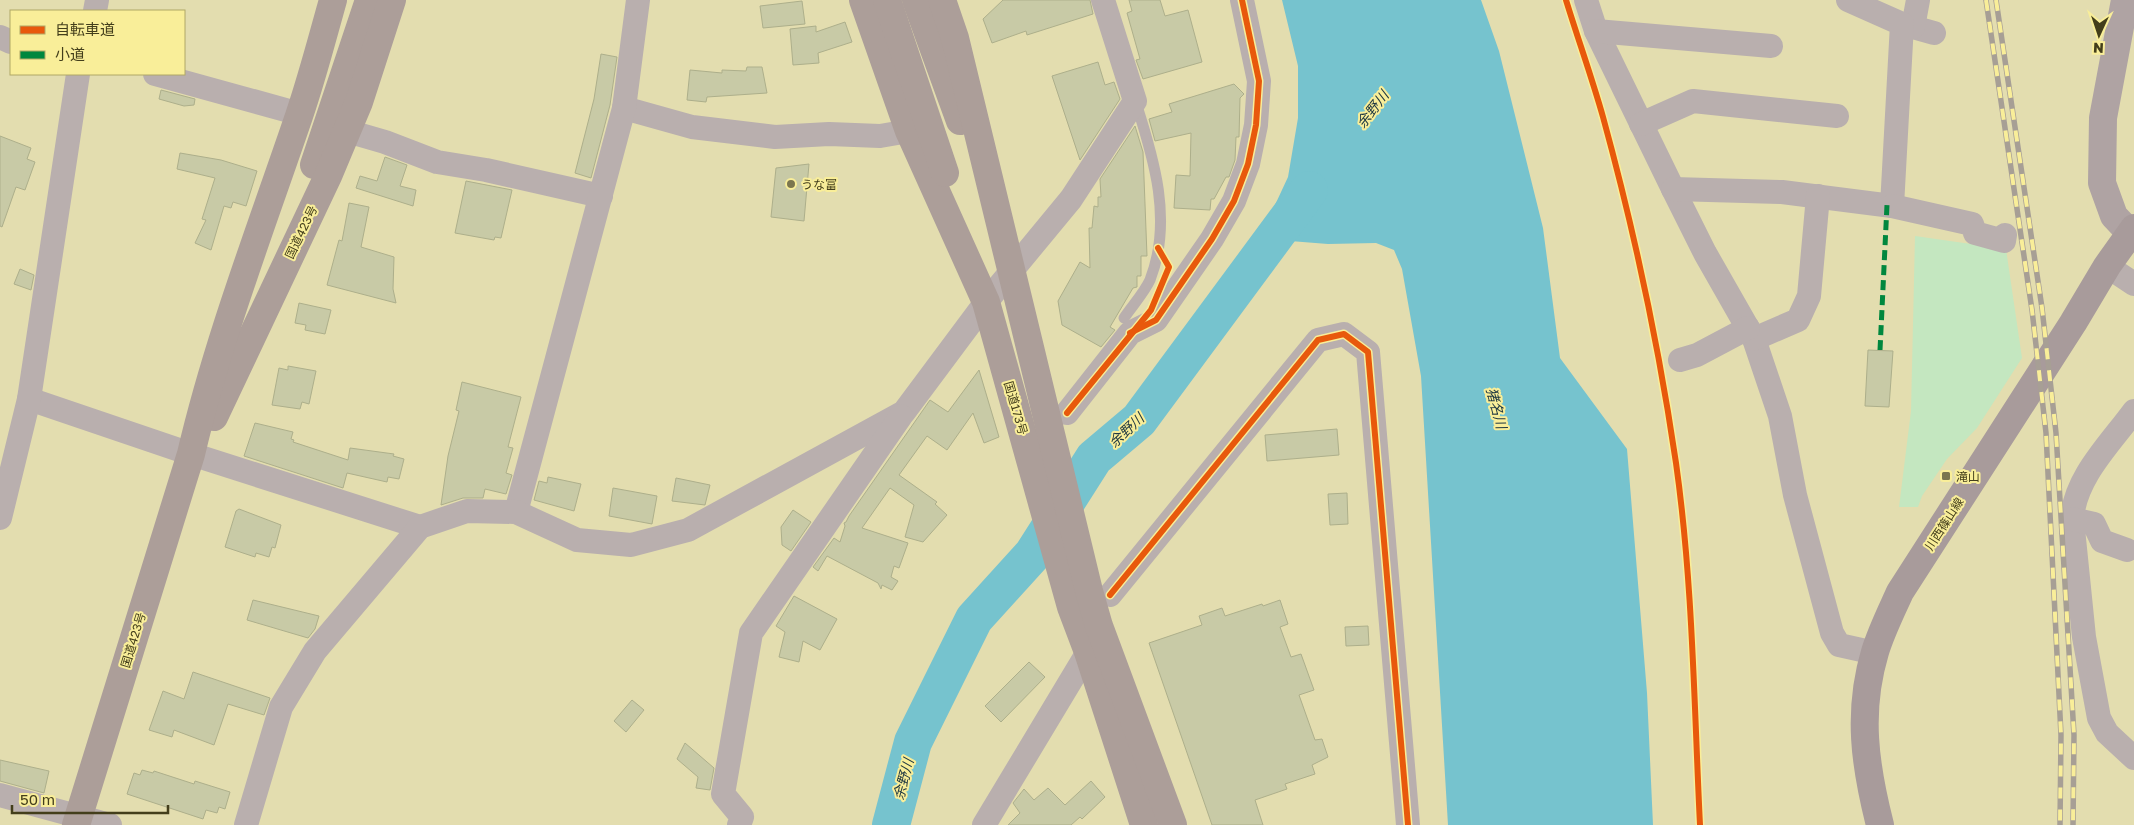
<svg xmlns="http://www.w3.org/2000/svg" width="2134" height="825" viewBox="0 0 2134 825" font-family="'Golos Text','Noto Sans JP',sans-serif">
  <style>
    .green { fill: #c4e7c0 }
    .water { fill: #76c3ce }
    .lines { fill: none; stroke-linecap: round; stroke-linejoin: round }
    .river { stroke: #76c3ce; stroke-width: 38 }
    .building { fill: #c8caa6; stroke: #adaf8b }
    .lane { stroke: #b9afae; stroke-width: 11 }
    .street { stroke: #b9afae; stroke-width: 24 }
    .secondary { stroke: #afa3a3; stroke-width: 28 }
    .primary { stroke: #a89b9b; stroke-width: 28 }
    .highway { stroke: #ac9e99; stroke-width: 28 }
    .rail-casing { stroke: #a79f95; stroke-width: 5.5 }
    .rail { stroke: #f9ee99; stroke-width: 4; stroke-dasharray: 11; stroke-linecap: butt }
    .quiet { stroke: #00873e; stroke-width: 5; stroke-dasharray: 10 5; stroke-linecap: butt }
    .cycleway-casing { stroke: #f9ee99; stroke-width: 9 }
    .cycleway { stroke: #e8590c; stroke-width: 6 }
    .poi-dot { fill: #7b764f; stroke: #f9ee99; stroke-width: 2 }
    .labels { text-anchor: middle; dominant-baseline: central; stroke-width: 4; stroke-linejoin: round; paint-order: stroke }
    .poi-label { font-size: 12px; fill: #433e1b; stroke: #f9ee99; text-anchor: start }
    .street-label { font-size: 12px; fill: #433e1b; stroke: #f9ee99 }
    .water-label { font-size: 14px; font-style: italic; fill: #203942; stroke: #f9ee99 }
  </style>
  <rect width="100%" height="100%" fill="#e3ddaf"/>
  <path class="green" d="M1915,236L2006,249L2022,358L1977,428L1947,459L1922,496L1918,507H1899L1911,411Z"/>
  <path class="water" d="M1282,0H1481L1499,51L1543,228L1560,358L1627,449L1647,693L1653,825H1448L1421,376L1402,269L1394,250L1376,243L1328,244L1290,241L1268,220L1288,177L1298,118V66Z"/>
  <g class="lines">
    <path class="river" d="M891,825L913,742L974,619L1033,554L1094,458L1139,420L1309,190"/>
  </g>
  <g class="building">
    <path d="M1003,0H1090L1093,14L1027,35L1026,31L992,43L983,19Z"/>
    <path d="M1129,0H1160L1165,16L1188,10L1202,62L1143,79L1136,60L1140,59L1127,13L1132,11Z"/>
    <path d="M802,1L805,24L763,28L760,6Z"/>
    <path d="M845,22L852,42L818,53L819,63L793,65L790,29L816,26V32Z"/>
    <path d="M601,54L617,57L610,105L591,178L575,173L594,99Z"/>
    <path d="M1098,62L1105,85L1114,82L1120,99L1080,160L1052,76Z"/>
    <path d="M747,67H762L767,93L707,97L706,102L687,100L690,70L722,73V70L746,71Z"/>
    <path d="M1234,84L1244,94L1240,98L1239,137H1236L1235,160L1229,177H1226L1214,199H1211L1210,210L1174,208L1176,175L1190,176L1191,133L1155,141L1149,119L1172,112L1169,104Z"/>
    <path d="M161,90L195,99L194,105L184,106L159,99Z"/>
    <path d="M1135,126L1143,152L1147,256H1141V276H1137V287L1133,288L1110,327L1115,330L1101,347L1062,325L1058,301L1080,262L1090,268L1089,228H1092L1094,206L1098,207V197H1101L1100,179Z"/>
    <path d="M0,136L31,148L27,159L35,162L25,190L16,187L2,227L0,226Z"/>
    <path d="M180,153L221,160L257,171L246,206L233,202L231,208L224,206L211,250L195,243L206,220L202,219L215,178L177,169Z"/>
    <path d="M385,157L407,165L400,186L416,190L413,206L356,188L360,176L377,181Z"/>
    <path d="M809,164L804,221L771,217L776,168Z"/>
    <path d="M466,181L512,190L501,238L495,237L494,240L455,233Z"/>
    <path d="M349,203L369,207L361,247L394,257L393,289L396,303L327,285L339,240L342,241Z"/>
    <path d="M20,269L34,275L31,290L14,284Z"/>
    <path d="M299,303L331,310L325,334L305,330L306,325L295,323Z"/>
    <path d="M1868,350L1893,351L1889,407L1865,406Z"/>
    <path d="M288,366L316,371L309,404L302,402L300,409L272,405L279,368L288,370Z"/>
    <path d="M979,370L999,437L984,443L973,413L947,450L927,436L899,475L937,502L935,504L947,515L923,542L905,537L914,505L890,488L862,528L908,543L899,568L894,566L891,577L898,581L892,590L882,585L881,589L878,583L827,556L818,571L813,567L834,538L840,542L845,526L844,523L846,522L849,516L930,400L948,412Z"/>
    <path d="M462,382L521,397L508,447L513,448L506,473L512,475L506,494L485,489L483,498H463L441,505L448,456L459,411L456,410Z"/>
    <path d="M255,423L293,432L291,439L294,440L293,442L348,460L350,448L394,454L393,456L404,459L399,479L388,477L387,482L347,473L343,488L244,456Z"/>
    <path d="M1337,429L1339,455L1267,461L1265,435Z"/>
    <path d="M548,477L581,484L574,511L534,500L539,481L547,483Z"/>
    <path d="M676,478L710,485L705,505L672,501Z"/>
    <path d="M613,488L657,496L652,524L609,516Z"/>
    <path d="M1347,493L1348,524L1330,525L1328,494Z"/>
    <path d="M239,509L281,525L275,548L272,547L269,557L256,553L255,557L225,547L236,511Z"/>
    <path d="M793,510L811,522L791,551L782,545L781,527Z"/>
    <path d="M794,596L837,619L820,650L803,641L799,662L779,657L785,632L776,626Z"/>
    <path d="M253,600L319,616L315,629L308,638L247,620Z"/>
    <path d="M1280,600L1288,624L1280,627L1291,657L1301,654L1314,690L1299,695L1315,740L1322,739L1328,757L1312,765L1315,774L1285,784L1287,789L1255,800L1263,825H1212L1149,643L1202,625L1199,616L1222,608L1225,616L1262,604L1263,606Z"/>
    <path d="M1368,626L1369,645L1346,646L1345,627Z"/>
    <path d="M1029,662L1045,677L1001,722L985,706Z"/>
    <path d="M193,672L270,698L264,715L228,704L214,745L174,730L172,737L149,730L163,691L184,699Z"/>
    <path d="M632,700L644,710L626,732L614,721Z"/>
    <path d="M685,743L714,768L710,790L696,788L698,777L677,759Z"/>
    <path d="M0,760L49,771L44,793L0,781Z"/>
    <path d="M142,770L153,773L154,771L194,784L195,781L230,792L225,809L219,807L217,813L206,810L203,819L127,794L134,773L140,775Z"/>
    <path d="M1091,781L1105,797L1082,819L1080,817L1071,825H1008L1020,813L1013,803L1024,789L1034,800L1048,788L1065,805Z"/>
  </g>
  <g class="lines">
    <path class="lane" d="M1124,318C1132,306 1144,293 1150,280C1173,221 1154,159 1136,103"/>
    <g class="street">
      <path d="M1586,0L1596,31L1673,189L1705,253L1754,339L1780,416L1795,495L1832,633L1839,645L1875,653"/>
      <path d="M95,11L97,0"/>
      <path d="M1902,24L1934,33"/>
      <path d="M1913,27L1918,0"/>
      <path d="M1596,31L1771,46"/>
      <path d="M0,37L11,42"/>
      <path d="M155,74L300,114"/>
      <path d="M624,108L692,127L775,137L829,134L880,136L909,131"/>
      <path d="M1641,124L1693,101L1837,116"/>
      <path d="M347,131L385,142L437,162L486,170L601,196"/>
      <path d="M1673,189L1782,192L1892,206L1902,24L1848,0"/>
      <path d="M1892,206L1972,224L1975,233L2004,241L2005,235"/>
      <path d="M2107,266L2134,284"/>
      <path d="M1754,339L1798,320L1809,296L1818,196"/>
      <path d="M1680,360L1697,355L1748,328"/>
      <path d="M29,399L191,454L420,527"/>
      <path d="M2134,411C2110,444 2075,477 2072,519L2084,637L2099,718L2107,733L2134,758"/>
      <path d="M1067,413L1130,333L1156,320L1212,239L1234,201L1248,164L1256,125L1259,81L1242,0"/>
      <path d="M516,512L624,108L638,0"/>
      <path d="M0,518L29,399L78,74"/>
      <path d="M2072,519L2094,524L2102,541L2127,550"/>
      <path d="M1110,595L1318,340L1344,334L1368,352L1408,825"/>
      <path d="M0,795L110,825"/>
      <path d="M246,825L281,707L315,651L420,527L467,511L516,512L577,540L631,545L688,530L904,412L986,302L1071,199L1135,101L1103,0"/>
      <path d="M739,825L742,817L723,794L751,633L901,416"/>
      <path d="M984,825L1088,652L1094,639"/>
    </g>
    <path class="secondary" d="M2125,0L2103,118L2102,183L2114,216L2130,233"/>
    <path class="primary" d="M1880,825C1865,766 1857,712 1875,652C1881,632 1891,612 1900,592L2073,323L2107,266L2134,228"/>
    <g class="highway">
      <path d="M863,0L909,131L986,302L1071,607L1088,652L1144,825"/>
      <path d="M887,0L945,173"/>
      <path d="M916,0L960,121"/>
      <path d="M942,0L955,38L1089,591L1099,626L1173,825"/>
      <path d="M314,165L369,0"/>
      <path d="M214,417L328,176L359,102L392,0"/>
      <path d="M76,825L191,454C218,339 261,228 299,116C312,78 322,39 333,0"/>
    </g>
    <defs>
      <g id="rail">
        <path d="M1986,0L2032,310L2046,433L2061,735L2060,825"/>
        <path d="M1996,0L2042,308L2056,433L2074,735L2073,825"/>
      </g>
    </defs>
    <use href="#rail" class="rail-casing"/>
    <use href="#rail" class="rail"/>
    <path class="quiet" d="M1880,350L1887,205"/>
    <defs>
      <g id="cycleway">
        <path d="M1566,0C1578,39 1592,78 1603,117C1634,230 1659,347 1676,463C1693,583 1694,705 1700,825"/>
        <path d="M1130,333L1156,320L1212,239L1234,201L1248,164L1256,125L1259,81L1242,0"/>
        <path d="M1067,413L1151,310L1169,267L1158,248"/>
        <path d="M1110,595L1318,340L1344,334L1368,352L1408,825"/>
      </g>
    </defs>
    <use href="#cycleway" class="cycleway-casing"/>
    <use href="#cycleway" class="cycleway"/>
  </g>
  <g class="poi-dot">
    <circle cx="791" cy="184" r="5"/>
    <rect x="1941" y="471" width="10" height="10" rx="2.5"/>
  </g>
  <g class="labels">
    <g class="poi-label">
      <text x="801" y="184">うな富</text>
      <text x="1956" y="476">滝山</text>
    </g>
    <g class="street-label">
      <text transform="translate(301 232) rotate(-64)">国道423号</text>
      <text transform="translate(1016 408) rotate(74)">国道173号</text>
      <text transform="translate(1944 524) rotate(-57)">川西篠山線</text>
      <text transform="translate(133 640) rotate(-73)">国道423号</text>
    </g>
    <g class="water-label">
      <text transform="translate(1372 109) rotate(-52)">余野川</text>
      <text transform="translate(1497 408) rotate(75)">猪名川</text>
      <text transform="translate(1126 430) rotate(-43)">余野川</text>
      <text transform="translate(903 779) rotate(-75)">余野川</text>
    </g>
  </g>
  <rect x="10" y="10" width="175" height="65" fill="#f9ee99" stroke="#b0a867"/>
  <rect x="20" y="26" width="25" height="8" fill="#e8590c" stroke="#b0a867"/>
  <text x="55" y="35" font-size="15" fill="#433e1b">自転車道</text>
  <rect x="20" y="51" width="25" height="8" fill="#00873e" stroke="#b0a867"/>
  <text x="55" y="60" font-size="15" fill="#433e1b">小道</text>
  <g transform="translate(2099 35) rotate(183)" stroke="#f9ee99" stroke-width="4" paint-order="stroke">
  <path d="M0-4L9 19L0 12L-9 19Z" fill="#433e1b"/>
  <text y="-8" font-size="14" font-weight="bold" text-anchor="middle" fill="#433e1b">N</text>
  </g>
  <path d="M12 805v8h156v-8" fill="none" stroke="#433e1b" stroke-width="2.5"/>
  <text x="20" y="805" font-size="15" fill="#433e1b" stroke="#f9ee99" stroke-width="4" paint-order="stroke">50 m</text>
</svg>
